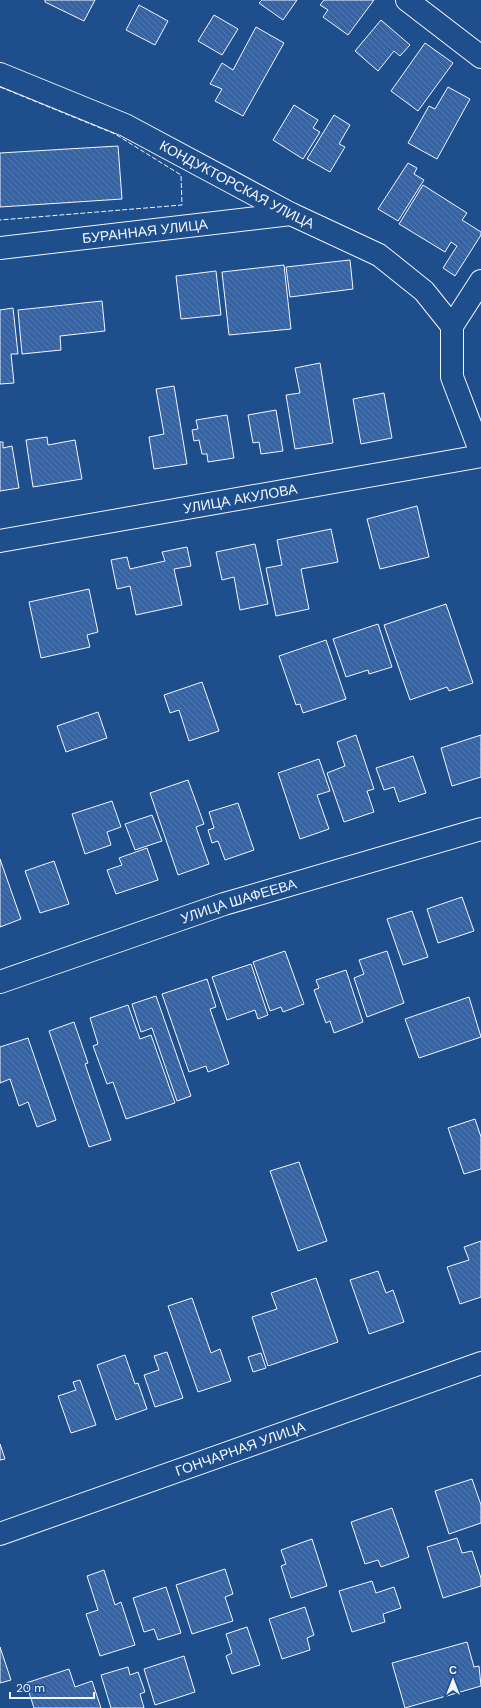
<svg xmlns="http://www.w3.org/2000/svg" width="481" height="1708" viewBox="0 0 481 1708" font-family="'DM Sans',sans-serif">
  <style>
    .building { fill: url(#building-back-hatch); stroke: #f2f6ff }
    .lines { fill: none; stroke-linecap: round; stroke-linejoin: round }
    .minor-casing { stroke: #f2f6ff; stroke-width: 24 }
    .minor { stroke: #1f4e8c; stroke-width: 22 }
    .fence { stroke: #f2f6ff; stroke-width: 1; stroke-dasharray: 5 2; stroke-linecap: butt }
    .labels { text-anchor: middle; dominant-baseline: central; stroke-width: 3; stroke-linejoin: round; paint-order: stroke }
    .street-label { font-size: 14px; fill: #f2f6ff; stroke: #1f4e8c }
  </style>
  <defs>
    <pattern id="building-back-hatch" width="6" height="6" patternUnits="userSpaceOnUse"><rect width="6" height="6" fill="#3563a3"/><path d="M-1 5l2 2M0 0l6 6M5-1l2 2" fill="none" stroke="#537ab1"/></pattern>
  </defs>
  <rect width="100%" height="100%" fill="#1f4e8c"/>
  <g class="building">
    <path d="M45,0H95L84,21L45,2Z"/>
    <path d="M262,0H297L283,20L259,3Z"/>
    <path d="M324,0H374L348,35L323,17L328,10L320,5Z"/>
    <path d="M139,5L168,21L155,45L126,30Z"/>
    <path d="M214,15L238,29L222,55L198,41Z"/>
    <path d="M381,20L410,45L400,56L394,51L378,71L355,51Z"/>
    <path d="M256,27L284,43L243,116L215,101L222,89L210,84L222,63L233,70Z"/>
    <path d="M425,43L453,63L418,111L391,91Z"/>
    <path d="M448,87L470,99L437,159L408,143L429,106L435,109Z"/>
    <path d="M294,105L318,120L313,128L320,132L303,159L273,140Z"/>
    <path d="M334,115L350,125L339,144L345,147L330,172L307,159Z"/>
    <path d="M118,146L122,199L0,207V153Z"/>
    <path d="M408,163L417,168L414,174L424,180L398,221L378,209Z"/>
    <path d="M423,185L467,213L462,220L481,232V235L455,276L443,268L457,246L451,242L445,252L399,224Z"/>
    <path d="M350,260L353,289L290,297L286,267Z"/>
    <path d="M284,265L291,329L229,335L222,272Z"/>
    <path d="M216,271L221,315L181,319L176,276Z"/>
    <path d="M102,301L105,331L60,336L61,350L22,354L18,310Z"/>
    <path d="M13,308L18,354H11L14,383L0,384V310Z"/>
    <path d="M320,363L333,443L295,449L286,395L300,393L295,368Z"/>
    <path d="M174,386L187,464L154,469L149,437L164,434L156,389Z"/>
    <path d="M384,393L392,438L361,444L353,399Z"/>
    <path d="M276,410L283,451L261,454L259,442L253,443L248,415Z"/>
    <path d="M227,415L234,458L208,462L207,454H202L199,440L194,441L192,430L198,429L196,420Z"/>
    <path d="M47,437L48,445L75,440L82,479L33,487L26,440Z"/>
    <path d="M0,442H3V448L12,446L19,488L0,491Z"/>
    <path d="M417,506L429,557L380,569L367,519Z"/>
    <path d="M331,529L338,562L301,569L309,609L276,616L266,568L282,565L277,540Z"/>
    <path d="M255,544L268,604L240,610L234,577L222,580L216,552Z"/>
    <path d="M187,547L191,566L174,569L182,605L136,615L130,586L117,589L111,560L127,557L130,569L165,561L162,552Z"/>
    <path d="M89,589L98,632L87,635L90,647L41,658L29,602Z"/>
    <path d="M446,604L473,683L449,691L447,687L410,700L384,625Z"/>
    <path d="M378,624L392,667L369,674L368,670L346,677L333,639Z"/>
    <path d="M326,640L346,699L303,713L300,704L296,705L279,656Z"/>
    <path d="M202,682L219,731L189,741L179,710L170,713L164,695Z"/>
    <path d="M98,712L107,738L66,752L57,726Z"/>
    <path d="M356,735L374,789L367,791L374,812L344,822L327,773L345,766L337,742Z"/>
    <path d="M481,735V777L452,786L441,748Z"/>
    <path d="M413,756L426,793L399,802L394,787L384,790L376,768Z"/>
    <path d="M319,759L330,791L317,795L329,829L300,839L278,773Z"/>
    <path d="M188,780L204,824L196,827L209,864L178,875L150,793Z"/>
    <path d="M112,801L121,827L107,832L111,845L85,854L72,814Z"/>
    <path d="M238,803L254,850L225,860L218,841L212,843L208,830L214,828L209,812Z"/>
    <path d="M152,815L162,841L135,850L125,824Z"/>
    <path d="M147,848L158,880L116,894L107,870L122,865L119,858Z"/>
    <path d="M0,859L21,919L0,927Z"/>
    <path d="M54,861L69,904L40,913L25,871Z"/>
    <path d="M462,897L474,931L438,943L427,909Z"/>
    <path d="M412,911L428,957L403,965L387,919Z"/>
    <path d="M285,951L304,1004L283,1012L281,1007L270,1011L253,962Z"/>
    <path d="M387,951L404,1003L367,1017L354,978L364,974L359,960Z"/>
    <path d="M251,964L268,1015L258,1019L255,1010L227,1020L212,977Z"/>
    <path d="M346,970L363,1022L334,1033L330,1021L326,1023L314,990L319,988L316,980Z"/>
    <path d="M207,979L216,1007L210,1009L229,1064L208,1072L206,1066L189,1072L162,994Z"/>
    <path d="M156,996L191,1096L177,1101L152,1028L141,1032L132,1004Z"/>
    <path d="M469,997L481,1037L419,1058L405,1019Z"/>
    <path d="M128,1005L140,1039L151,1035L175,1103L126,1119L113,1082L107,1084L93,1046L98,1044L90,1018Z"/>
    <path d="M74,1022L88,1063L85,1064L111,1140L89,1147L49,1031Z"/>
    <path d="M28,1038L56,1120L37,1127L28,1102L19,1106L10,1079L0,1083V1047Z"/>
    <path d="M475,1119L481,1137V1169L464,1174L448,1128Z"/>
    <path d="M299,1162L327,1241L298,1251L270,1171Z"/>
    <path d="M481,1241V1297L460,1304L447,1267L469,1260L464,1247Z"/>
    <path d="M378,1271L386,1293L393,1290L404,1322L369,1334L350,1280Z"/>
    <path d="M316,1278L338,1342L268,1366L252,1317L277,1309L271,1293Z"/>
    <path d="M192,1298L211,1353L220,1349L231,1381L198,1392L168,1306Z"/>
    <path d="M167,1352L183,1398L155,1407L144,1375L159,1370L154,1356Z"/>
    <path d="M261,1353L266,1368L253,1372L248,1357Z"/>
    <path d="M125,1355L135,1384L138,1383L147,1409L116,1420L97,1365Z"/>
    <path d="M80,1380L96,1425L71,1433L58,1396L76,1390L73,1382Z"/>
    <path d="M0,1444L5,1459L0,1460Z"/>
    <path d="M472,1479L481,1505V1523L449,1534L435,1491Z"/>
    <path d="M392,1508L409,1557L381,1567L378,1560L365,1564L351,1522Z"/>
    <path d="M457,1538L462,1553L472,1551L481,1578V1586L443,1598L427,1547Z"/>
    <path d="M312,1539L327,1586L291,1598L281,1566L286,1564L281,1550Z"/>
    <path d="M225,1569L233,1594L225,1597L233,1621L192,1634L176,1585Z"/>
    <path d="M104,1570L115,1605L121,1602L135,1645L100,1656L86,1614L98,1610L87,1576Z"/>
    <path d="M372,1581L376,1593L394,1587L401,1608L383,1614L385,1622L352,1632L339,1591Z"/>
    <path d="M166,1587L181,1633L158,1640L154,1629L144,1632L133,1598Z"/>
    <path d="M305,1607L314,1635L307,1638L310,1650L282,1659L269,1619Z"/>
    <path d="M247,1627L260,1665L232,1674L226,1656L232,1653L226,1634Z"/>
    <path d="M467,1642L474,1667L479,1666L481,1686L405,1708L392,1663Z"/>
    <path d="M0,1647L11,1680L0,1683Z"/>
    <path d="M184,1656L195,1692L155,1705L144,1669Z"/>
    <path d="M128,1667L130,1675L138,1672L145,1692L140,1694L144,1708H111L101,1675Z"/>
    <path d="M69,1669L75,1687L92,1681L101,1708H34L26,1683Z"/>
  </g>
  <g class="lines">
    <defs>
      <g id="minor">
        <path d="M407,0L481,57"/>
        <path id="s1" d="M0,74L125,125L291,214L379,255L424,291L452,326"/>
        <path id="s2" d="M0,248L291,214"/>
        <path d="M481,281L452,326V377L481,453"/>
        <path id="s3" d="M0,541L481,456"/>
        <path id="s4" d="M0,982L224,904L481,829"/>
        <path id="s5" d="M0,1534L481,1363"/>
      </g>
    </defs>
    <use href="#minor" class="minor-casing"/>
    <use href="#minor" class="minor"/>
    <path class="fence" d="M0,87L115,134L181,175L182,205L0,220"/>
  </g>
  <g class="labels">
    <g class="street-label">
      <text stroke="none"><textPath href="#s1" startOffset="262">КОНДУКТОРСКАЯ УЛИЦА</textPath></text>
      <text stroke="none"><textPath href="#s2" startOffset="146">БУРАННАЯ УЛИЦА</textPath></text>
      <text stroke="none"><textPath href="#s3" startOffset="244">УЛИЦА АКУЛОВА</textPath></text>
      <text stroke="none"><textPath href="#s4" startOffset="252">УЛИЦА ШАФЕЕВА</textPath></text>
      <text stroke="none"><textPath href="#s5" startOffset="255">ГОНЧАРНАЯ УЛИЦА</textPath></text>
    </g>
  </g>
  <g transform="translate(453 1680)" stroke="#1f4e8c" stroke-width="3" paint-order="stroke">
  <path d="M0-3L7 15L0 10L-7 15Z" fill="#f2f6ff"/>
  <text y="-6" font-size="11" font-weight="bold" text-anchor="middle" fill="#f2f6ff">С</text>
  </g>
  <path d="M10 1692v6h84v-6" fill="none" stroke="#f2f6ff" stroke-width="2"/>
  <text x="16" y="1692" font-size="12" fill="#f2f6ff" stroke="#1f4e8c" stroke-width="3" paint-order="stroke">20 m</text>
</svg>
